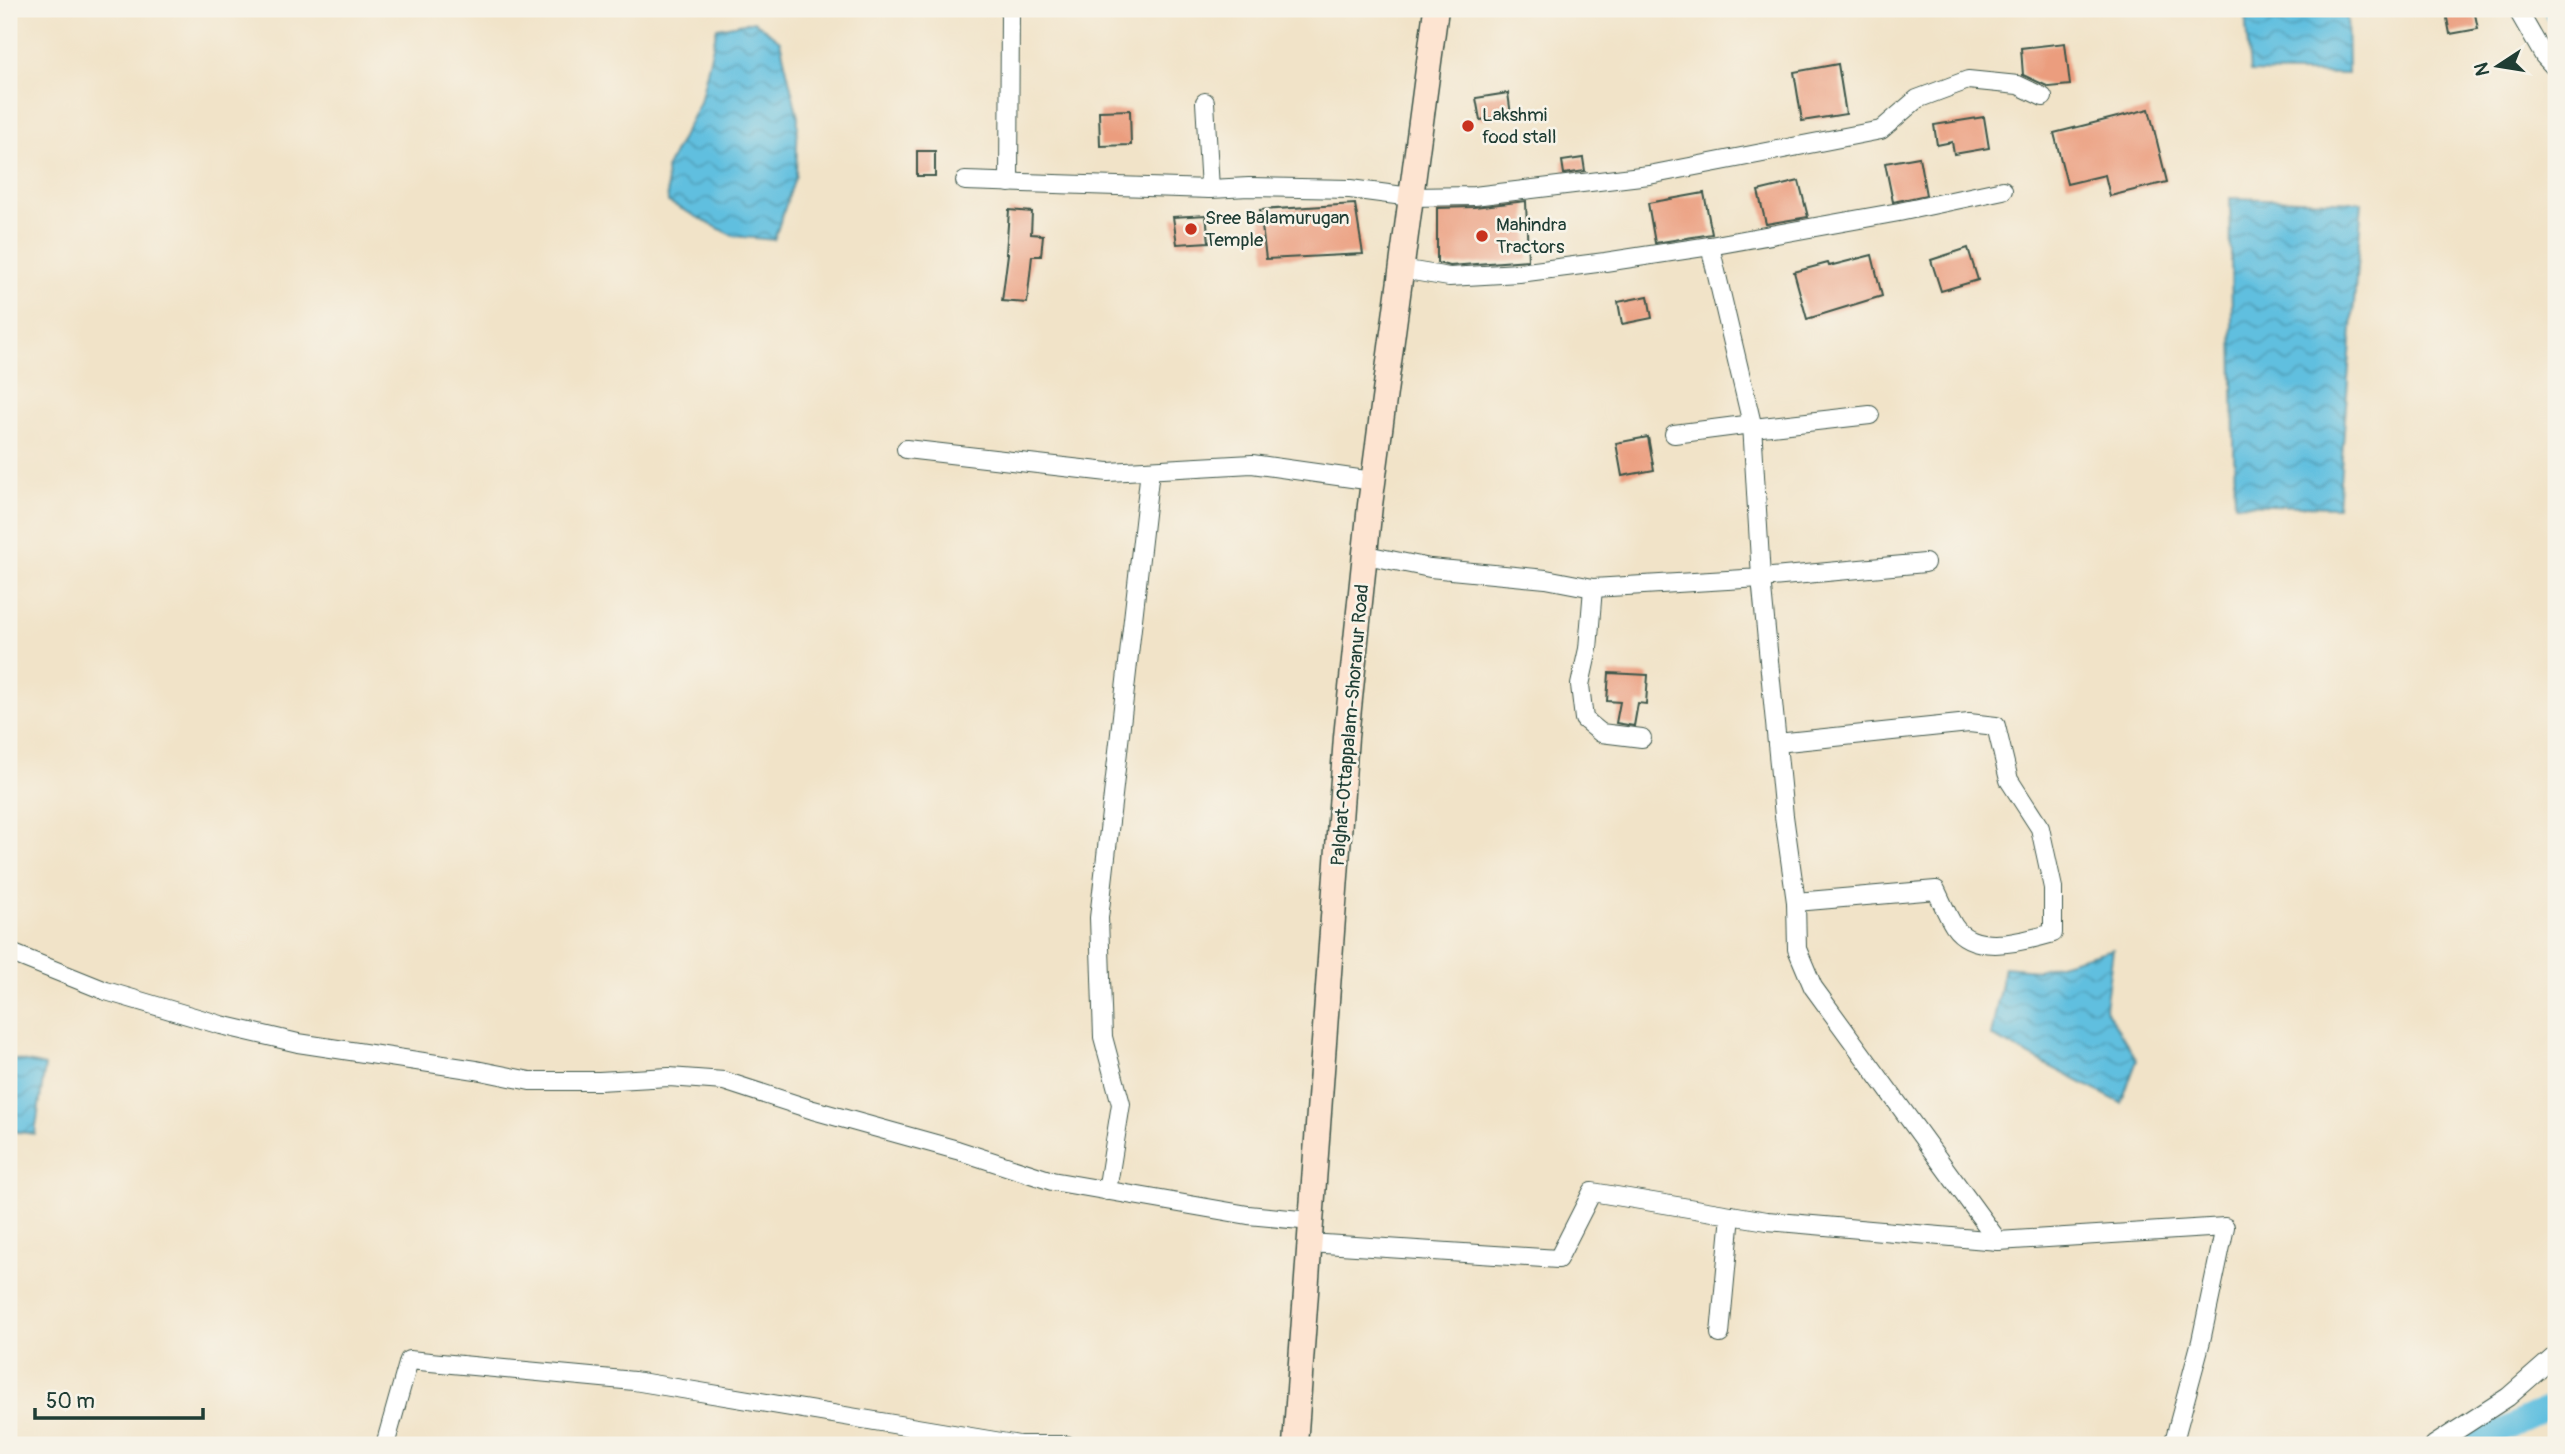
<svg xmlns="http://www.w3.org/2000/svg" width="2565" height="1454" viewBox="0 0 2565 1454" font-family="Pangolin,sans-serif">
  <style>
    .water { fill: url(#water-waves); stroke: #407e8a; stroke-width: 2 }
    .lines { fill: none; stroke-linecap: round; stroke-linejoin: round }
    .canal { stroke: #61bfdf; stroke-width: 23 }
    .building { fill: #eb9d7e }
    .minor-casing { stroke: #3e564a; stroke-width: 20 }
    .secondary-casing { stroke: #3e564a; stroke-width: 27 }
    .minor { stroke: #fff; stroke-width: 18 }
    .secondary { stroke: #fde4d1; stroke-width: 24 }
    .poi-dot { fill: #c8321e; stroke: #f7f3e8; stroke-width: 2.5 }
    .labels { text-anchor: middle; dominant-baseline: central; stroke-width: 5; stroke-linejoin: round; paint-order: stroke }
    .poi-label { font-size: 19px; fill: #1f3d34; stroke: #f7f3e8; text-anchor: start }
    .street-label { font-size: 19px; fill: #1f3d34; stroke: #f7f3e8 }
  </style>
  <defs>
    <pattern id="water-waves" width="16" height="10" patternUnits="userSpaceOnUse" patternTransform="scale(1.75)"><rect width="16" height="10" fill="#61bfdf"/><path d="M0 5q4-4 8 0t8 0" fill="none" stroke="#4f9cb6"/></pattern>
  </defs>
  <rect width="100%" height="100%" fill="#f7f3e8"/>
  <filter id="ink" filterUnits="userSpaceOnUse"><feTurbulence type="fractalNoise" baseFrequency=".0143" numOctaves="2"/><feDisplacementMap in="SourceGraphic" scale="14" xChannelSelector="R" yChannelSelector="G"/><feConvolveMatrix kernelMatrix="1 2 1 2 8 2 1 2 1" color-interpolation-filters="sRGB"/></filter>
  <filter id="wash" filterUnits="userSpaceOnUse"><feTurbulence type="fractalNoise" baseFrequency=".00686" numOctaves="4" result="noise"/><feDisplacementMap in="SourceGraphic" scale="28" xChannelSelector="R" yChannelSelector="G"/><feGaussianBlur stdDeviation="1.57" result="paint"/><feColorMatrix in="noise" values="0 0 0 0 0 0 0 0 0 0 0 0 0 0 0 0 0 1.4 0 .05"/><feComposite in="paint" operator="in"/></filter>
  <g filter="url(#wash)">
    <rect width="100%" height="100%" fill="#f1e3c8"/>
    <g class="water">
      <path d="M2266,9H2347L2348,74L2250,72L2245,13Z"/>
      <path d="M754,21L780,41L798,117L796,175L774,240L733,236L668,202L666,169L700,102L717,28Z"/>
      <path d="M2230,198L2362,202L2338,507L2235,504Z"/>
      <path d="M2113,949L2105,1008L2137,1060L2121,1103L1991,1036L2004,967L2037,970Z"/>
      <path d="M9,1058L45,1066L35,1134L9,1131Z"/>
    </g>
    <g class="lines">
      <g class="canal">
        <path d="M2555,9L2556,13"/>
        <path d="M2471,1445L2556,1404"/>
      </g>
    </g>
    <g id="blocks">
      <g class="building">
        <path d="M2467,9H2474L2478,29L2450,34L2446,13Z"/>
        <path d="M2065,43L2070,85L2049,87L2023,75L2021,48Z"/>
        <path d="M1838,64L1846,114L1802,121L1794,72Z"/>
        <path d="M1508,93L1511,115L1480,120L1476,98Z"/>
        <path d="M2149,109L2167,182L2110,196L2105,175L2067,184L2054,133Z"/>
        <path d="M1130,110L1131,145L1100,146L1099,111Z"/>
        <path d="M1984,117L1989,148L1954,154L1952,142L1937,145L1934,125Z"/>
        <rect x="917" y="151" width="18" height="25"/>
        <path d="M1919,157L1926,195L1893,202L1885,163Z"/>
        <path d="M1583,158L1585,171L1564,174L1562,161Z"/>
        <path d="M1799,181L1808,217L1766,224L1758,191Z"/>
        <path d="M1704,193L1712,234L1655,243L1648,203Z"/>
        <path d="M1526,201L1528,260L1450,266L1437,263V208L1474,207Z"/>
        <path d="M1355,204L1363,254L1266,259L1260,210Z"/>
        <path d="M1009,210L1032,212L1031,234L1043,235L1041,256H1032L1027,303L1002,301L1008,254H1006Z"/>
        <path d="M1206,215L1209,242L1177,244L1173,217Z"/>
        <path d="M1968,248L1978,280L1941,291L1931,260Z"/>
        <path d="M1872,255L1882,296L1807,319L1794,272L1828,263L1829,266Z"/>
        <path d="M1648,296L1652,318L1622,324L1618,302Z"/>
        <path d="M1648,437L1654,470L1622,476L1616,443Z"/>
        <path d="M1609,673L1648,675L1646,704L1638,703L1634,726L1616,723L1620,702L1607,701Z"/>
      </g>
    </g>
  </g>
  <g filter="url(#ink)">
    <use href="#blocks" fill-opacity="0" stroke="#3e564a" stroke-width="2"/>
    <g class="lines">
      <defs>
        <g id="minor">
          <path d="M2517,9L2544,56L2556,69"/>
          <path d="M1205,102L1210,189"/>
          <path d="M965,181L1210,189L1249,187L1350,189L1411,197L1474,196L1649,175L1881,130L1917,99L1968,80L2018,85L2043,97"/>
          <path d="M1009,183L1010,9"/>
          <path d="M1710,246L1752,424"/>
          <path d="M1401,269L1449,277L1519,273L1605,262L1710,246L1899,212L2003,190"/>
          <path d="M1753,428L1870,415"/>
          <path d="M906,449L1108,472L1252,464L1373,481"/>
          <path d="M1366,555L1430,568L1546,579L1593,588L1761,578L1752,424L1674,434"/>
          <path d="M1925,563L1761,578L1784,816L1796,902L1797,949L1813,987L1998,1241"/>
          <path d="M1593,588L1588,649L1580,685L1584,719L1601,733L1642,738"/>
          <path d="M1777,743L1969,723L1996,726L2009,780L2040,828L2053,888V933C2024,941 1974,956 1954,926C1947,915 1942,902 1936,890L1796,902"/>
          <path d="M9,952L106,991L221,1025L298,1043L476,1070L530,1081H599L669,1077L724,1081L813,1110L957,1150L1052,1181L1248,1215L1311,1221"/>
          <path d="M1107,1191L1121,1104L1103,1037L1099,918L1150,470"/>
          <path d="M1309,1243L1558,1259L1592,1192L1767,1221L1998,1241L2225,1227L2201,1341L2173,1445"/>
          <path d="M1720,1334L1731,1215"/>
          <path d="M385,1445L409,1360L634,1381L1019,1445H1067"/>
          <path d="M2434,1445L2508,1397L2556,1355"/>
        </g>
        <path id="secondary" d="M1295,1445L1346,737L1370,505L1436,9"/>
      </defs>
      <use href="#minor" class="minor-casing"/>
      <use href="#secondary" class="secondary-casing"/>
      <use href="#minor" class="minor"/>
      <use href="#secondary" class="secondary"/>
    </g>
  </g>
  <g class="poi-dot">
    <circle cx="1468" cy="126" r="7"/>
    <circle cx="1191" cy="229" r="7"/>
    <circle cx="1482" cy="236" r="7"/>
  </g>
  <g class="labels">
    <g class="poi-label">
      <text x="1482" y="115">Lakshmi<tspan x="1482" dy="22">food stall</tspan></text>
      <text x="1205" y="218">Sree Balamurugan<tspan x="1205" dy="22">Temple</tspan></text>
      <text x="1496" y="225">Mahindra<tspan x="1496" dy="22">Tractors</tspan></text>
    </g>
    <g class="street-label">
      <text transform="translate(1350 725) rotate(-85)">Palghat-Ottappalam-Shoranur Road</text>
    </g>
  </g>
  <rect width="2565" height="1454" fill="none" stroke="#f7f3e8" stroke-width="35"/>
  <g transform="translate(2498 66) rotate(258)" stroke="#f7f3e8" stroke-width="5" paint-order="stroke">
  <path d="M0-5L12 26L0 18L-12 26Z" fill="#1f3d34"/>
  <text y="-10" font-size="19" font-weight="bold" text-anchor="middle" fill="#1f3d34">N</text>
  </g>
  <path d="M35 1408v10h168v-10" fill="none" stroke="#1f3d34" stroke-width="3.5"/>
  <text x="46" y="1408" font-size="21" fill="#1f3d34" stroke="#f7f3e8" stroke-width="5" paint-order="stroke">50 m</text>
</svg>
